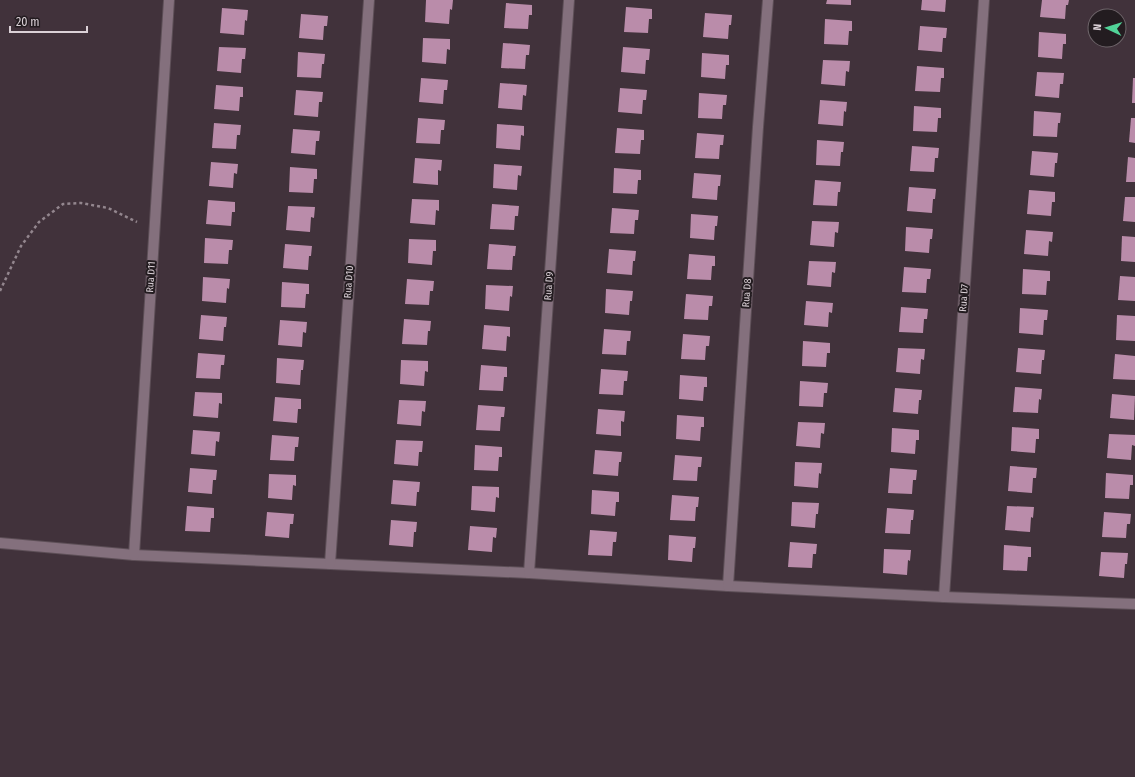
<svg xmlns="http://www.w3.org/2000/svg" width="1135" height="777" viewBox="0 0 1135 777" font-family="'Fira Sans Condensed',sans-serif">
  <style>
    .building { fill: #ba8caa }
    .lines { fill: none; stroke-linecap: round; stroke-linejoin: round }
    .minor-casing { stroke: #5d4f57; stroke-width: 12 }
    .path { stroke: #93868e; stroke-width: 2.5; stroke-dasharray: 3 3; stroke-linecap: butt }
    .minor { stroke: #84707d; stroke-width: 10 }
    .labels { text-anchor: middle; dominant-baseline: central; stroke-width: 4; stroke-linejoin: round; paint-order: stroke }
    .street-label { font-size: 10px; fill: #dbd1d7; stroke: #231c20 }
  </style>
  <rect width="100%" height="100%" fill="#41323b"/>
  <g class="building">
    <path d="M426,0H453L452,10L450,9L449,24L425,22Z"/>
    <path d="M827,0H851V5L826,4Z"/>
    <path d="M922,0H946L945,12L921,10Z"/>
    <path d="M1042,0H1069L1068,5H1066L1065,19L1040,17Z"/>
    <path d="M506,3L532,5V15H529L528,29L504,28Z"/>
    <path d="M626,7L652,9V19H649L648,33L624,32Z"/>
    <path d="M222,8L248,10L247,21L245,20L244,35L220,33Z"/>
    <path d="M705,13L732,15L731,25H729L728,39L703,37Z"/>
    <path d="M301,14L328,16L327,26H324L323,40L299,38Z"/>
    <path d="M825,19L852,21V31H849L848,45L824,44Z"/>
    <path d="M920,26L947,28L946,38H943L942,52L918,50Z"/>
    <path d="M1039,32L1066,34V44H1063L1062,59L1038,57Z"/>
    <path d="M423,38L450,39V50L447,49L446,64L422,62Z"/>
    <path d="M503,43L530,45L529,55H526L525,69L501,68Z"/>
    <path d="M219,47L246,48L245,59H242L241,73L217,71Z"/>
    <path d="M623,47L650,49L649,60H646L645,74L621,72Z"/>
    <path d="M298,52L325,54L324,64H322L321,78L297,77Z"/>
    <path d="M702,53L729,55V65H726L725,79L701,77Z"/>
    <path d="M823,60L850,61L849,72L846,71L845,86L821,84Z"/>
    <path d="M917,66L944,68V78H941L940,92L915,91Z"/>
    <path d="M1037,72L1064,73L1063,84H1060L1059,98L1035,96Z"/>
    <path d="M421,78L448,80L447,90H444L443,104L419,102Z"/>
    <path d="M1133,78H1135V103H1132Z"/>
    <path d="M500,83L527,85L526,96L523,95L522,110L498,108Z"/>
    <path d="M216,85L243,87V97H240L239,111L214,109Z"/>
    <path d="M620,88L647,90L646,100H643L642,114L618,112Z"/>
    <path d="M296,90L323,92L322,102H319L318,117L294,115Z"/>
    <path d="M699,93L727,95L726,105H723L722,119L698,118Z"/>
    <path d="M820,100L847,102L846,112L844,111L843,126L818,124Z"/>
    <path d="M914,106L941,108V118H938L937,132L913,131Z"/>
    <path d="M1034,111L1061,113L1060,123H1058L1057,137L1033,136Z"/>
    <path d="M418,118L445,120L444,130H441L440,144L416,143Z"/>
    <path d="M1131,118H1135V143L1129,142Z"/>
    <path d="M214,123L241,125L240,135H237L236,149L212,148Z"/>
    <path d="M497,124L524,126V136L521,135L520,150L496,148Z"/>
    <path d="M617,128L644,130V140H641L640,154L615,153Z"/>
    <path d="M293,129L320,131L319,141H316L315,155L291,153Z"/>
    <path d="M697,133L724,135L723,145H720L719,159L695,158Z"/>
    <path d="M817,140L844,142L843,152H841L840,166L816,165Z"/>
    <path d="M912,146L939,148L938,158H935L934,172L910,171Z"/>
    <path d="M1032,151L1058,153L1057,163H1055L1054,177L1030,175Z"/>
    <path d="M1128,157L1135,158V182H1126Z"/>
    <path d="M415,158L442,160L441,171L438,170V185L413,183Z"/>
    <path d="M211,162L238,164L237,174L234,173L233,188L209,186Z"/>
    <path d="M494,164L522,166L521,176L518,175L517,190L493,188Z"/>
    <path d="M290,167L317,169V179H314L313,193L289,192Z"/>
    <path d="M614,168L641,170V180H638L637,194L613,193Z"/>
    <path d="M694,173L721,175L720,186H718L717,200L692,198Z"/>
    <path d="M815,180L841,182L840,192H838L837,206L813,205Z"/>
    <path d="M909,187L936,189L935,199H933L932,213L907,211Z"/>
    <path d="M1029,190L1055,192V202H1052L1051,216L1027,214Z"/>
    <path d="M1125,197H1135V222L1123,221Z"/>
    <path d="M412,199L439,200V211L436,210L435,225L410,223Z"/>
    <path d="M208,200L235,202V212H232L231,226L206,224Z"/>
    <path d="M492,204L519,206L518,216H515L514,230L490,229Z"/>
    <path d="M288,206L315,207L314,218L311,217L310,232L286,230Z"/>
    <path d="M612,208L639,210L638,220H635L634,234L610,233Z"/>
    <path d="M691,214L718,216L717,226H715L714,240L690,238Z"/>
    <path d="M812,221L839,222L838,233L835,232L834,247L810,245Z"/>
    <path d="M906,227L933,229L932,239H930L929,253L905,251Z"/>
    <path d="M1026,230L1053,232L1052,242L1049,241L1048,256L1024,254Z"/>
    <path d="M1122,236L1135,237V262L1121,261Z"/>
    <path d="M205,238L233,240L232,250H229L228,264L204,263Z"/>
    <path d="M409,239L436,240V251H433L432,265L408,263Z"/>
    <path d="M285,244L312,246L311,256H309L308,270L283,268Z"/>
    <path d="M489,244L516,246L515,256H513L512,270L487,269Z"/>
    <path d="M609,249L636,251L635,261H633L632,275L607,273Z"/>
    <path d="M689,254L715,256V266H712L711,280L687,279Z"/>
    <path d="M809,261L836,262L835,273L832,272L831,287L807,285Z"/>
    <path d="M904,267L931,269L930,279H927L926,293L902,292Z"/>
    <path d="M1023,269L1050,271V281H1047L1046,295L1022,294Z"/>
    <path d="M1120,276L1135,277V301L1118,300Z"/>
    <path d="M203,277L230,279L229,289L227,288L226,303L202,301Z"/>
    <path d="M407,279L434,281L433,291H430L429,305L405,304Z"/>
    <path d="M282,282L309,284V294H306L305,308L281,307Z"/>
    <path d="M486,285L513,286L512,297L510,296L509,311L485,309Z"/>
    <path d="M606,289L633,291L632,301H630L629,315L605,313Z"/>
    <path d="M686,294L713,296L712,306H709L708,320L684,319Z"/>
    <path d="M806,301L833,303L832,313L829,312L828,327L804,325Z"/>
    <path d="M901,307L928,309L927,319H924L923,333L899,332Z"/>
    <path d="M1020,308L1048,310L1047,320H1044L1043,335L1019,333Z"/>
    <path d="M201,315L227,317L226,327H224L223,341L199,339Z"/>
    <path d="M1117,315L1135,316V341L1116,340Z"/>
    <path d="M404,319L431,321L430,331H428L427,345L402,344Z"/>
    <path d="M280,320L307,322L306,333L303,332L302,347L278,345Z"/>
    <path d="M484,325L510,327V337L507,336L506,351L482,349Z"/>
    <path d="M604,329L631,331L630,341H627L626,355L602,354Z"/>
    <path d="M683,334L710,336L709,346H706L705,360L681,359Z"/>
    <path d="M803,341L830,343V353H827L826,367L802,366Z"/>
    <path d="M898,348L925,349L924,360L921,359L920,374L896,372Z"/>
    <path d="M1018,348L1045,350L1044,360H1042L1041,374L1016,372Z"/>
    <path d="M198,353L225,355L224,365H221L220,379L196,378Z"/>
    <path d="M1115,354L1135,356V380L1113,379Z"/>
    <path d="M277,358L304,360L303,370H301L300,385L276,383Z"/>
    <path d="M401,360L428,361V372L425,371L424,386L400,384Z"/>
    <path d="M481,365L507,367V377H504L503,391L479,390Z"/>
    <path d="M601,369L628,371L627,381H624L623,395L599,394Z"/>
    <path d="M680,375L707,377V387H704L703,401L679,399Z"/>
    <path d="M800,381L828,383L827,393H824L823,407L799,406Z"/>
    <path d="M1015,387L1042,389L1041,400L1039,399L1038,413L1013,412Z"/>
    <path d="M895,388L922,390L921,400H919L918,414L893,412Z"/>
    <path d="M195,392L222,393V404L219,403L218,418L193,416Z"/>
    <path d="M1112,394L1135,396L1134,420L1110,418Z"/>
    <path d="M275,397L301,399V409H298L297,423L273,421Z"/>
    <path d="M399,400L426,401L425,412L422,411L421,426L397,424Z"/>
    <path d="M478,405L505,407L504,417H501L500,431L476,430Z"/>
    <path d="M598,409L625,411L624,422L621,421V436L596,434Z"/>
    <path d="M677,415L704,417V427H701L700,441L676,439Z"/>
    <path d="M798,422L825,423L824,434L821,433L820,448L796,446Z"/>
    <path d="M1012,427L1039,429V439H1036L1035,453L1011,451Z"/>
    <path d="M892,428L919,430V440H916L915,454L891,452Z"/>
    <path d="M193,430L220,432L219,442L216,441L215,456L191,454Z"/>
    <path d="M1109,434L1135,435V446L1132,445L1131,460L1107,458Z"/>
    <path d="M272,435L299,437L298,447H295L294,461L270,460Z"/>
    <path d="M396,440L423,441L422,452H419L418,466L394,464Z"/>
    <path d="M475,445L502,447V457H499L498,471L474,470Z"/>
    <path d="M595,450L622,452L621,462H619L618,476L593,474Z"/>
    <path d="M675,455L702,457L701,467H698L697,481L673,480Z"/>
    <path d="M795,462L822,463L821,474L819,473L818,488L794,486Z"/>
    <path d="M1010,466L1037,468L1036,478H1033L1032,493L1008,491Z"/>
    <path d="M190,468L217,470L216,480H213L212,494L188,492Z"/>
    <path d="M890,468L917,470L916,480H913L912,494L888,493Z"/>
    <path d="M1106,473L1133,475V485H1130L1129,499L1105,498Z"/>
    <path d="M269,474L296,475V486L293,485L292,500L268,498Z"/>
    <path d="M393,480L420,482L419,492H417L416,506L391,504Z"/>
    <path d="M472,486L499,487V498L496,497L495,512L471,510Z"/>
    <path d="M592,490L619,492V502H616L615,516L591,514Z"/>
    <path d="M672,495L699,497L698,507H696L695,521L670,520Z"/>
    <path d="M792,502L819,503L818,514H816L815,528L791,526Z"/>
    <path d="M187,506L214,508V518H211L210,532L185,531Z"/>
    <path d="M1007,506L1034,507L1033,518L1031,517L1030,532L1005,530Z"/>
    <path d="M887,508L914,510L913,520H911L910,534L885,533Z"/>
    <path d="M267,512L294,514L293,524H290L289,538L265,536Z"/>
    <path d="M1104,512L1131,514L1130,524H1127L1126,538L1102,537Z"/>
    <path d="M391,520L417,522L416,532H414L413,547L389,545Z"/>
    <path d="M470,526L497,528L496,538L493,537L492,552L468,550Z"/>
    <path d="M590,530L617,532L616,542H613L612,556L588,555Z"/>
    <path d="M669,535L696,537L695,548H693L692,562L668,560Z"/>
    <path d="M790,542L817,544L816,554H813L812,568L788,567Z"/>
    <path d="M1004,545L1031,547V557H1028L1027,571L1003,570Z"/>
    <path d="M884,549L911,550L910,561L908,560L907,575L883,573Z"/>
    <path d="M1101,552L1128,553L1127,564H1125L1124,578L1099,576Z"/>
  </g>
  <g class="lines">
    <defs>
      <g id="minor">
        <path d="M0,543L134,555L529,573L728,586L944,597L1135,604"/>
        <path d="M134,555L169,0"/>
        <path d="M330,564L369,0"/>
        <path d="M529,573L569,0"/>
        <path d="M728,586L758,127L768,0"/>
        <path d="M944,597L984,0"/>
      </g>
    </defs>
    <use href="#minor" class="minor-casing"/>
    <path class="path" d="M0,291L21,246L39,222L63,204L81,203L108,208L137,222"/>
    <use href="#minor" class="minor"/>
  </g>
  <g class="labels">
    <g class="street-label">
      <text transform="translate(151 277) rotate(-86)">Rua D11</text>
      <text transform="translate(349 282) rotate(-86)">Rua D10</text>
      <text transform="translate(549 286) rotate(-86)">Rua D9</text>
      <text transform="translate(747 293) rotate(-86)">Rua D8</text>
      <text transform="translate(964 298) rotate(-86)">Rua D7</text>
    </g>
  </g>
  <g transform="translate(1107 28) rotate(274)"><circle r="19" fill="#231c20" stroke="#6d6469"/>
  <path d="M0-3L7 15L0 10L-7 15Z" fill="#51d398"/>
  <text y="-6" font-size="11" font-weight="bold" text-anchor="middle" fill="#dbd1d7">N</text>
  </g>
  <path d="M10 26v6h77v-6" fill="none" stroke="#dbd1d7" stroke-width="2"/>
  <text x="16" y="26" font-size="12" fill="#dbd1d7" stroke="#231c20" stroke-width="3" paint-order="stroke">20 m</text>
</svg>
